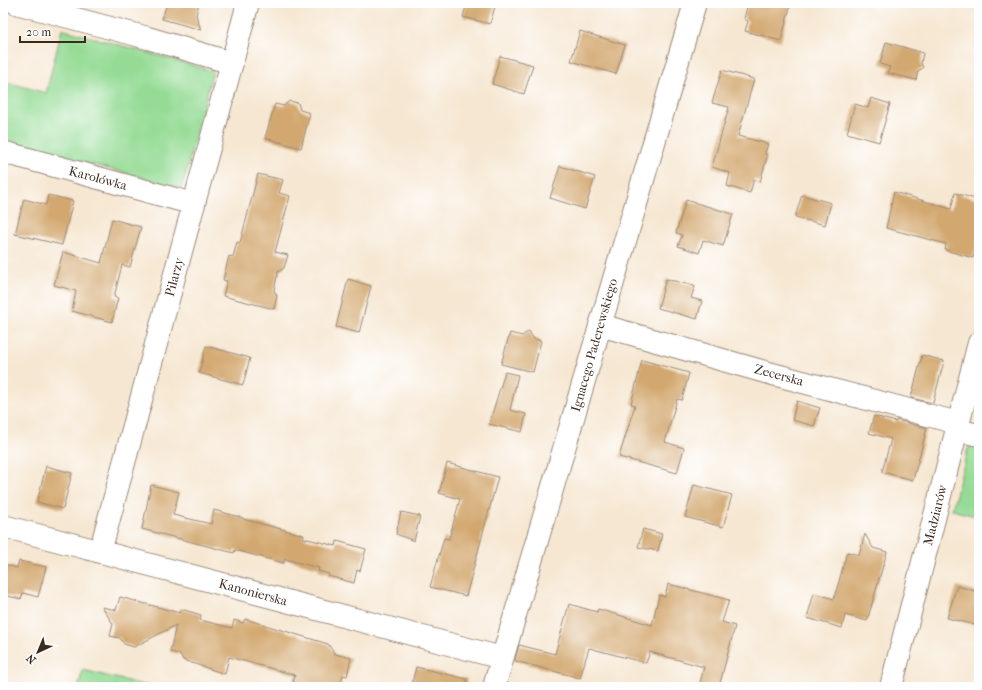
<svg xmlns="http://www.w3.org/2000/svg" width="982" height="690" viewBox="0 0 982 690" font-family="'IM FELL French Canon',serif">
  <style>
    .green { fill: #95db95; stroke: #68825a }
    .building { fill: #d3a86f }
    .lines { fill: none; stroke-linecap: round; stroke-linejoin: round }
    .minor-casing { stroke: #988878; stroke-width: 24 }
    .minor { stroke: #fff; stroke-width: 22 }
    .labels { text-anchor: middle; dominant-baseline: central; stroke-width: 3; stroke-linejoin: round; paint-order: stroke }
    .street-label { font-size: 13px; fill: #3b2a1e; stroke: #fff }
  </style>
  <rect width="100%" height="100%" fill="#fff"/>
  <filter id="ink" filterUnits="userSpaceOnUse"><feTurbulence type="fractalNoise" baseFrequency=".025" numOctaves="2"/><feDisplacementMap in="SourceGraphic" scale="8" xChannelSelector="R" yChannelSelector="G"/><feConvolveMatrix kernelMatrix="1 2 1 2 8 2 1 2 1" color-interpolation-filters="sRGB"/></filter>
  <filter id="wash" filterUnits="userSpaceOnUse"><feTurbulence type="fractalNoise" baseFrequency=".012" numOctaves="4" result="noise"/><feDisplacementMap in="SourceGraphic" scale="16" xChannelSelector="R" yChannelSelector="G"/><feGaussianBlur stdDeviation="0.9" result="paint"/><feColorMatrix in="noise" values="0 0 0 0 0 0 0 0 0 0 0 0 0 0 0 0 0 1.4 0 .05"/><feComposite in="paint" operator="in"/></filter>
  <g filter="url(#wash)">
    <rect width="100%" height="100%" fill="#f6e7d2"/>
    <g class="green">
      <path d="M62,29L213,71L182,188L3,141V81L46,93Z"/>
      <path d="M979,441V517L952,510L968,448Z"/>
      <path d="M83,670L152,687H78Z"/>
    </g>
    <g id="blocks">
      <g class="building">
        <path d="M167,3H199L196,15L201,30L162,19Z"/>
        <path d="M467,3H496L490,24L463,17Z"/>
        <path d="M748,3H791L781,41L745,31L748,21L744,19Z"/>
        <path d="M580,31L625,45L616,74L571,61Z"/>
        <path d="M886,42L923,53L921,63L923,68L918,71L916,80L888,73L890,67L880,64Z"/>
        <path d="M500,56L533,65L524,94L492,84Z"/>
        <path d="M722,70L754,79L738,136L768,144L765,153L767,157L760,182L754,179L750,193L727,186L730,173L712,167L729,107L712,103Z"/>
        <path d="M871,98L890,104L879,142L847,133L855,104L868,108Z"/>
        <path d="M289,101L298,103L300,110L310,113L301,148L265,138L275,104L284,106Z"/>
        <path d="M560,166L595,177L585,209L550,198Z"/>
        <path d="M258,174L283,180L279,193L290,196L275,252L288,255L284,268L278,272L274,290L277,296L274,309L223,296L227,281L223,280L229,256L233,257L237,242L240,243Z"/>
        <path d="M894,192L951,209L955,193L979,200V236L973,258L945,250L946,244L886,228Z"/>
        <path d="M48,195L73,201L62,245L15,234L24,199L46,205Z"/>
        <path d="M802,195L831,203L825,225L795,217Z"/>
        <path d="M686,200L733,214L723,246L703,240L699,253L678,246L682,235L676,233Z"/>
        <path d="M112,219L141,227L130,267L122,265L114,297L118,298L112,322L72,311L76,291L54,285L63,252L101,263Z"/>
        <path d="M348,279L371,286L359,333L336,327Z"/>
        <path d="M666,279L695,286L691,298L702,301L697,319L658,308Z"/>
        <path d="M529,331L533,338L541,341L533,372L501,364L510,333L522,336Z"/>
        <path d="M206,346L250,358L243,385L199,373Z"/>
        <path d="M922,355L944,361L933,403L911,398Z"/>
        <path d="M642,360L689,373L682,400L677,399L665,442L684,448L677,473L619,457L635,405L631,404Z"/>
        <path d="M505,372L518,375L510,410L526,414L522,432L489,424Z"/>
        <path d="M797,401L820,408L814,426L792,420Z"/>
        <path d="M874,416L896,422V420L927,428L913,480L882,472L891,439L869,433Z"/>
        <path d="M447,463L498,477L466,596L430,587L444,538L449,539L460,499L439,493Z"/>
        <path d="M46,466L72,473L63,509L37,502Z"/>
        <path d="M151,485L179,492L173,515L211,524L214,510L243,518V519L304,535L303,538L336,546L337,541L366,549L360,571L357,570L354,583L328,576L329,574L318,571L319,568L285,559L284,563L235,550L234,553L142,529Z"/>
        <path d="M694,485L732,495L723,527L685,517Z"/>
        <path d="M401,512L420,516L414,541L396,534Z"/>
        <path d="M643,529L662,534L658,551L638,547Z"/>
        <path d="M865,534L873,548L887,552L867,621L845,615L842,628L807,618L814,593L834,599L847,552L859,555Z"/>
        <path d="M19,561L46,567L38,597L23,593L21,599L3,595V564L17,568Z"/>
        <path d="M668,584L729,600L722,622L735,626L719,687H699L704,667L650,652L646,663L589,648L580,678L515,661L519,645L555,654L569,604L597,612L598,609L652,625L659,595L665,597Z"/>
        <path d="M957,586L979,592V626L947,618Z"/>
        <path d="M120,597L180,613L181,609L201,615L200,620L232,628L234,620L243,623L245,619L328,644L335,654L351,658L347,676L343,675L340,687H292L295,675L229,657L225,674L183,660L180,654L170,652L176,625L134,647L124,644L120,638L110,636L113,624L102,607L116,610Z"/>
        <path d="M416,667L467,679L466,687H411Z"/>
      </g>
    </g>
  </g>
  <g filter="url(#ink)">
    <use href="#blocks" fill-opacity="0" stroke="#988878" stroke-width="1"/>
    <g class="lines">
      <defs>
        <g id="minor">
          <path d="M16,3L148,38L232,63"/>
          <path d="M3,152L194,204"/>
          <path d="M600,325L765,372L958,423"/>
          <path d="M956,430L979,435"/>
          <path d="M3,526L502,658"/>
          <path d="M100,552L248,3"/>
          <path d="M494,687L695,3"/>
          <path d="M891,687L979,343"/>
        </g>
      </defs>
      <use href="#minor" class="minor-casing"/>
      <use href="#minor" class="minor"/>
    </g>
  </g>
  <g class="labels">
    <g class="street-label">
      <text transform="translate(98 178) rotate(15)">Karolówka</text>
      <text transform="translate(174 277) rotate(-75)">Pilarzy</text>
      <text transform="translate(594 345) rotate(-74)">Ignacego Paderewskiego</text>
      <text transform="translate(779 375) rotate(15)">Zecerska</text>
      <text transform="translate(935 515) rotate(-76)">Madziarów</text>
      <text transform="translate(253 592) rotate(15)">Kanonierska</text>
    </g>
  </g>
  <rect width="982" height="690" fill="none" stroke="#fff" stroke-width="16"/>
  <g transform="translate(38 652) rotate(224)" stroke="#ffffff" stroke-width="3" paint-order="stroke">
  <path d="M0-3L7 15L0 10L-7 15Z" fill="#3b2a1e"/>
  <text y="-6" font-size="11" font-weight="bold" text-anchor="middle" fill="#3b2a1e">N</text>
  </g>
  <path d="M20 36v6h65v-6" fill="none" stroke="#3b2a1e" stroke-width="2"/>
  <text x="26" y="36" font-size="12" fill="#3b2a1e" stroke="#ffffff" stroke-width="3" paint-order="stroke">20 m</text>
</svg>
